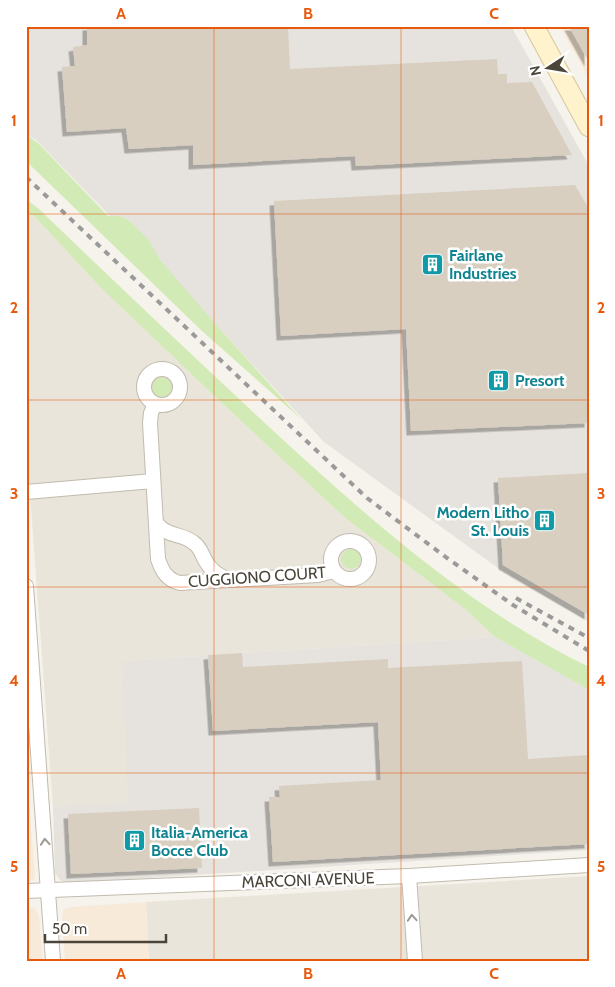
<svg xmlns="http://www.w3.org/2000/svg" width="615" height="987" viewBox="0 0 615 987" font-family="Cabin,sans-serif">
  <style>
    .residential { fill: #eae5da }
    .commercial { fill: #f7ead8 }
    .industrial { fill: #e6e2dd }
    .green { fill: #d2eab5 }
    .building { fill: #d8cfc1; filter: url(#shadow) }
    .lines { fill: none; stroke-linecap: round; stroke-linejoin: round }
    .street-casing { stroke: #c2bbae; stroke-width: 16 }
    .secondary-casing { stroke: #d6c79b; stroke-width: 21 }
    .street { stroke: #fff; stroke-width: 14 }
    .secondary { stroke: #fff3cd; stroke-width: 19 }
    .rail { stroke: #9a9a9a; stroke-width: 4; stroke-dasharray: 6 6; stroke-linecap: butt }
    .oneway { stroke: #9c9892 }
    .grid { fill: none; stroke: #e8590c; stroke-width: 1; stroke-opacity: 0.55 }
    .labels { text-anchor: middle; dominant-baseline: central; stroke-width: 5; stroke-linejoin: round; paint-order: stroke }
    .culture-label { font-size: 16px; font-weight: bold; fill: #0d838f; stroke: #fff; text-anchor: start }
    .street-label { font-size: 16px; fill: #4b4439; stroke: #fff }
    .neatline { fill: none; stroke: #e8590c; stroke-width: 2 }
    .grid-label { font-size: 16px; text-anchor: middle; font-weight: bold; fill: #e8590c }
  </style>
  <defs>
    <filter id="shadow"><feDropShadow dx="-4.5" dy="4.5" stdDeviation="0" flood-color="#0004"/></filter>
  </defs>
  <rect width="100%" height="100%" fill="#f6f3ec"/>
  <g class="residential">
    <path d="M26,211L35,217L102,289L207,389L344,517L465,609L495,637L122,661L129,804L53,807L26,440Z"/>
    <path d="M589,876V961H149L146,902Z"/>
  </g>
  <g class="commercial">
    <path d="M560,26H589V79Z"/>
    <path d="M26,765L35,875L34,880L26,883Z"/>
    <path d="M146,902L149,961H65L62,914L64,909L71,907Z"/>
    <path d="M26,907L35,908L39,916L43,961H26Z"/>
  </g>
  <g class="industrial">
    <path d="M26,26H511L589,166V622L498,568L324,442L218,327L36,140L26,135Z"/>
    <path d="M495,637L589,690V850L68,883L60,880L55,873L53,807L128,803L122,661Z"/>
  </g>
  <g class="green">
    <path d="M26,135L38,143L108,216H119L128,220L148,239L160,260L218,327L301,419L202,331L26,161Z"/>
    <path d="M26,199L40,210C120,287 200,363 281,438C376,525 473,610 589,667V690L495,637L465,609L344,517L207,389L102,289L35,217L26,211Z"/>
    <circle cx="162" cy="387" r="10"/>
    <circle cx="351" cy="559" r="10"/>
  </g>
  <g class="building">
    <path d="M87,26H288L290,69L497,59L498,74H507V83L532,82L572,155L356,166L355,156L193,165V145L129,149L126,128L67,132L62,67L75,66L73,47L87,45Z"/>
    <path d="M569,26H589V62Z"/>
    <path d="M575,185L589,209V423L411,431L406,329L281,336L274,201Z"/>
    <path d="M589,473V615L503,565L498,478Z"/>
    <path d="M242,653L243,667L388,659V668L522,661L528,759L589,755V844L273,862L269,797H280L279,786L381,780L378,722L213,731L208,655Z"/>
    <path d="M199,808L202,868L71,874L68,814Z"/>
  </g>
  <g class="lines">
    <defs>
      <g id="street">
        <circle cx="162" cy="387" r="18"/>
        <path d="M155,404L151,413L150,423L158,559C162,571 167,580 180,583L318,575L334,571"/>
        <path d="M26,492L153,481"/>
        <path d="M156,523C169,538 182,533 194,543C200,547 202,554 205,560C211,571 218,575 229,580"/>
        <circle cx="350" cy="560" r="19"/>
        <path d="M26,586L53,961"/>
        <path d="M409,876L415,961"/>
        <path d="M26,891L409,876L589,865"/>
      </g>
      <path id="secondary" d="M534,26L589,127"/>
    </defs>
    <use href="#street" class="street-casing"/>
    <use href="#secondary" class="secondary-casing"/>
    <use href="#street" class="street"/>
    <use href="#secondary" class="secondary"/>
    <g class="rail">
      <path d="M26,177L367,498L447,558L513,605L589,651"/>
      <path d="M516,598L589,638"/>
    </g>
  </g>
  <defs><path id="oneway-chevron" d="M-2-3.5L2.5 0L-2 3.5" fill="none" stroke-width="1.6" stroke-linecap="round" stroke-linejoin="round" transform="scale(1.25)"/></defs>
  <g class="oneway">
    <use href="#oneway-chevron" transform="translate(45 842) rotate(-94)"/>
    <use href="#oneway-chevron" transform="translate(412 918) rotate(-94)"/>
  </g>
  <path class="grid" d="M214,26V961M401,26V961M26,214H589M26,400H589M26,587H589M26,773H589"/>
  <defs>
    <symbol id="building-square" viewBox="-11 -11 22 22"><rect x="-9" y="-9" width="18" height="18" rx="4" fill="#0f9aa8" stroke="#fff"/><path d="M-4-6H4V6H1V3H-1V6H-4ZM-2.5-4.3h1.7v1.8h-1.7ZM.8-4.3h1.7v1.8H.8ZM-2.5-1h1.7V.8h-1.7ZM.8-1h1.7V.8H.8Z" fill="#fff"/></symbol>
  </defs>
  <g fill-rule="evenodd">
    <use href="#building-square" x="420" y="252" width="25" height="25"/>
    <use href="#building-square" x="486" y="368" width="25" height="25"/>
    <use href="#building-square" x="532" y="508" width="25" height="25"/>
    <use href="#building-square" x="122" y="828" width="25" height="25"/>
  </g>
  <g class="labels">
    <g class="culture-label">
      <text x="449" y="255">Fairlane<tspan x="449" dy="18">Industries</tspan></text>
      <text x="515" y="380">Presort</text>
      <text x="529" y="512" text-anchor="end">Modern Litho<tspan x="529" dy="18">St. Louis</tspan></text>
      <text x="151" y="832">Italia-America<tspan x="151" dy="18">Bocce Club</tspan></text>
    </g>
    <g class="street-label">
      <text transform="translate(257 577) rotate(-4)">CUGGIONO COURT</text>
      <text transform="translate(308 880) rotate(-2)">MARCONI AVENUE</text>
    </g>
  </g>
  <rect width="615" height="987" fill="none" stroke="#ffffff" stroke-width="55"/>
  <g transform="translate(548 68) rotate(258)" stroke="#ffffff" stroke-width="4" paint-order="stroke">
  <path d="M0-4L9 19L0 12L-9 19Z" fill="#4b4439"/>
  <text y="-8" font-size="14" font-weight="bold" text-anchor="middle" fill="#4b4439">N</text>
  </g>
  <path d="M45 934v8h121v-8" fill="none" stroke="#4b4439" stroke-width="2.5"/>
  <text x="52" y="934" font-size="15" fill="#4b4439" stroke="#ffffff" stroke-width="4" paint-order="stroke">50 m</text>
  <rect x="28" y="28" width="560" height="932" class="neatline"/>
  <g class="grid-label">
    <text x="121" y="19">A</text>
    <text x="308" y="19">B</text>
    <text x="494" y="19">C</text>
    <text x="14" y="126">1</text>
    <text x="601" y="126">1</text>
    <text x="14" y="313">2</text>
    <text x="601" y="313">2</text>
    <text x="14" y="499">3</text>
    <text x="601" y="499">3</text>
    <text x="14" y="686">4</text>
    <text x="601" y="686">4</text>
    <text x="14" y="872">5</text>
    <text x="601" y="872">5</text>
    <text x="121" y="979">A</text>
    <text x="308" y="979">B</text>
    <text x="494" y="979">C</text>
  </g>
</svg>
